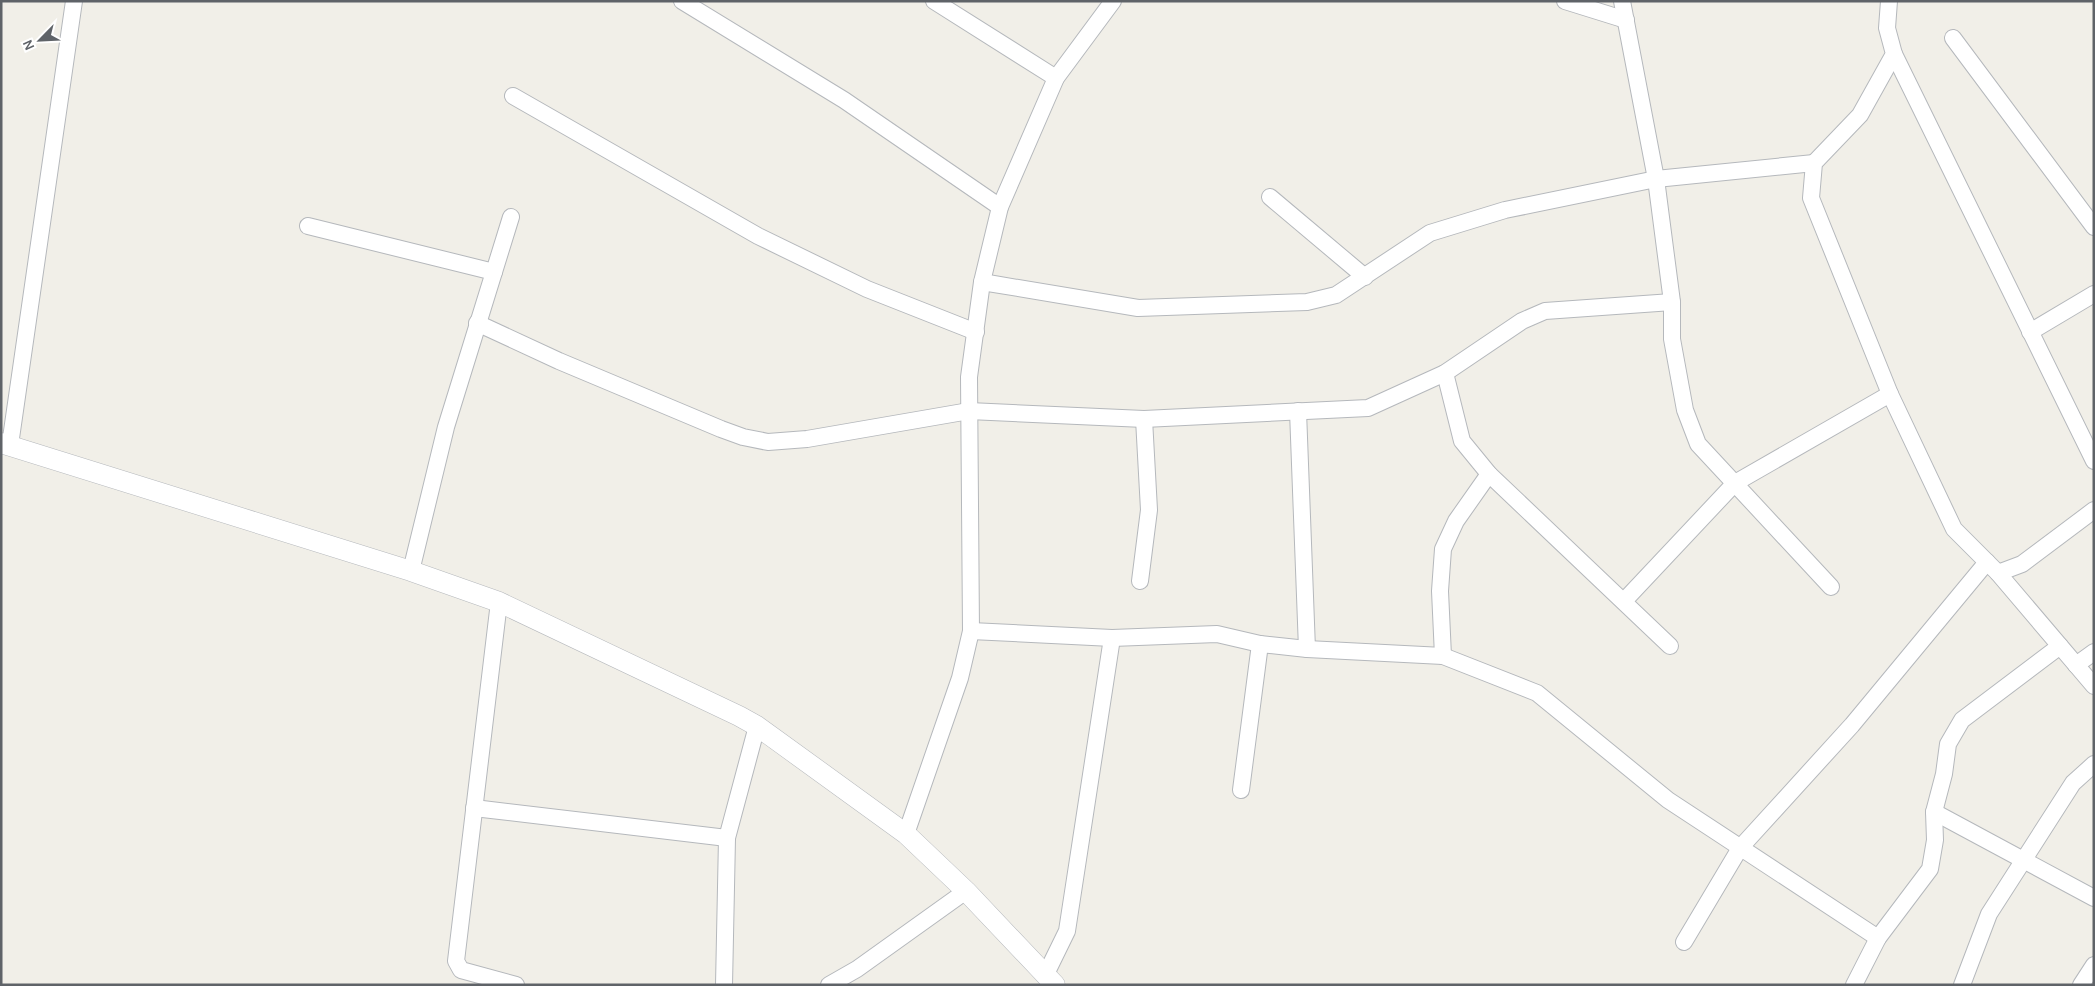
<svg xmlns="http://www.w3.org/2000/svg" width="2095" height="986" viewBox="0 0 2095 986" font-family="Karla,sans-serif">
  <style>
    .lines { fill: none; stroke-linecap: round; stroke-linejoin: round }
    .minor-casing { stroke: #b5b8bc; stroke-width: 18 }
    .tertiary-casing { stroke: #b5b8bc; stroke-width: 21 }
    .minor { stroke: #fff; stroke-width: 16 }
    .tertiary { stroke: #fff; stroke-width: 20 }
  </style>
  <rect width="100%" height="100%" fill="#f1efe8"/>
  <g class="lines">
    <defs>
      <g id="minor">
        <path d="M682,1L844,100L1000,207"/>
        <path d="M934,1L1056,78"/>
        <path d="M1565,1L1626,20"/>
        <path d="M1622,1L1656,179L1672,302V339L1685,410L1698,444L1831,587"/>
        <path d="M1889,1L1887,28L1894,54L1860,115L1814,163L1811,198L1890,394L1954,529L1998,573L2094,686"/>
        <path d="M1953,38L2094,227"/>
        <path d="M1894,54L2094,461"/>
        <path d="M513,96L758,236L867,289L976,332"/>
        <path d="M1270,197L1365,277"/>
        <path d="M308,226L494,272"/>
        <path d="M982,282L1138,308L1307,302L1336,295L1430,233L1505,210L1656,179L1814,163"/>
        <path d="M477,323L559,361L721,429L743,437L768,442L807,439L969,411L1144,419L1368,408L1445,373L1522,321L1545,311L1672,302"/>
        <path d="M2030,332L2094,294"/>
        <path d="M1445,373L1462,441L1489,474L1670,646"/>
        <path d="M1298,411L1307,649"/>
        <path d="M10,445L74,1"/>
        <path d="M411,571L446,427L511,217"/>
        <path d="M1998,573L2022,564L2094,510"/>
        <path d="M1140,581L1149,510L1144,419"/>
        <path d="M1624,601L1735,483L1890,394"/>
        <path d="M499,602L456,961L461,970L516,985"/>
        <path d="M971,631L1112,638L1217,634L1260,644L1307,649L1443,656L1537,693L1668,800L1878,938"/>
        <path d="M1443,656L1440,591L1443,549L1456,521L1489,474"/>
        <path d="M2076,665L2094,652"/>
        <path d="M1241,790L1260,644"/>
        <path d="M474,808L727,838"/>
        <path d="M1934,812L2094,898"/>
        <path d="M906,834L960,678L971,631L969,377L982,282L1000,207L1056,78L1113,1"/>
        <path d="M1684,942L1740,848L1852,725L1987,562"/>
        <path d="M1046,974L1067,931L1112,638"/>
        <path d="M724,985L727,838L757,726"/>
        <path d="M829,985L857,969L966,891"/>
        <path d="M1854,985L1878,938L1930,869L1935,840L1934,812L1944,774L1948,744L1962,720L2060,646"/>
        <path d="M1962,985L1989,914L2073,783L2094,764"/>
        <path d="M2081,985L2094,965"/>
      </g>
      <path id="tertiary" d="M1,443L411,571L499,602L739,716L757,726L906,834L966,891L1055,985"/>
    </defs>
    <use href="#minor" class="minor-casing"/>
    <use href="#tertiary" class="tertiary-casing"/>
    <use href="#minor" class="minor"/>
    <use href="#tertiary" class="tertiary"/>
  </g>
  <rect width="2095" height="986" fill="none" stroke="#5f6368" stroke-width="5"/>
  <g transform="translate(40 40) rotate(246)" stroke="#ffffff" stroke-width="4" paint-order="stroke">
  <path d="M0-4L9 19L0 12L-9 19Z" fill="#5f6368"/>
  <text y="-8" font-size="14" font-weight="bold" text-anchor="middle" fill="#5f6368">N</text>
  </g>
</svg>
